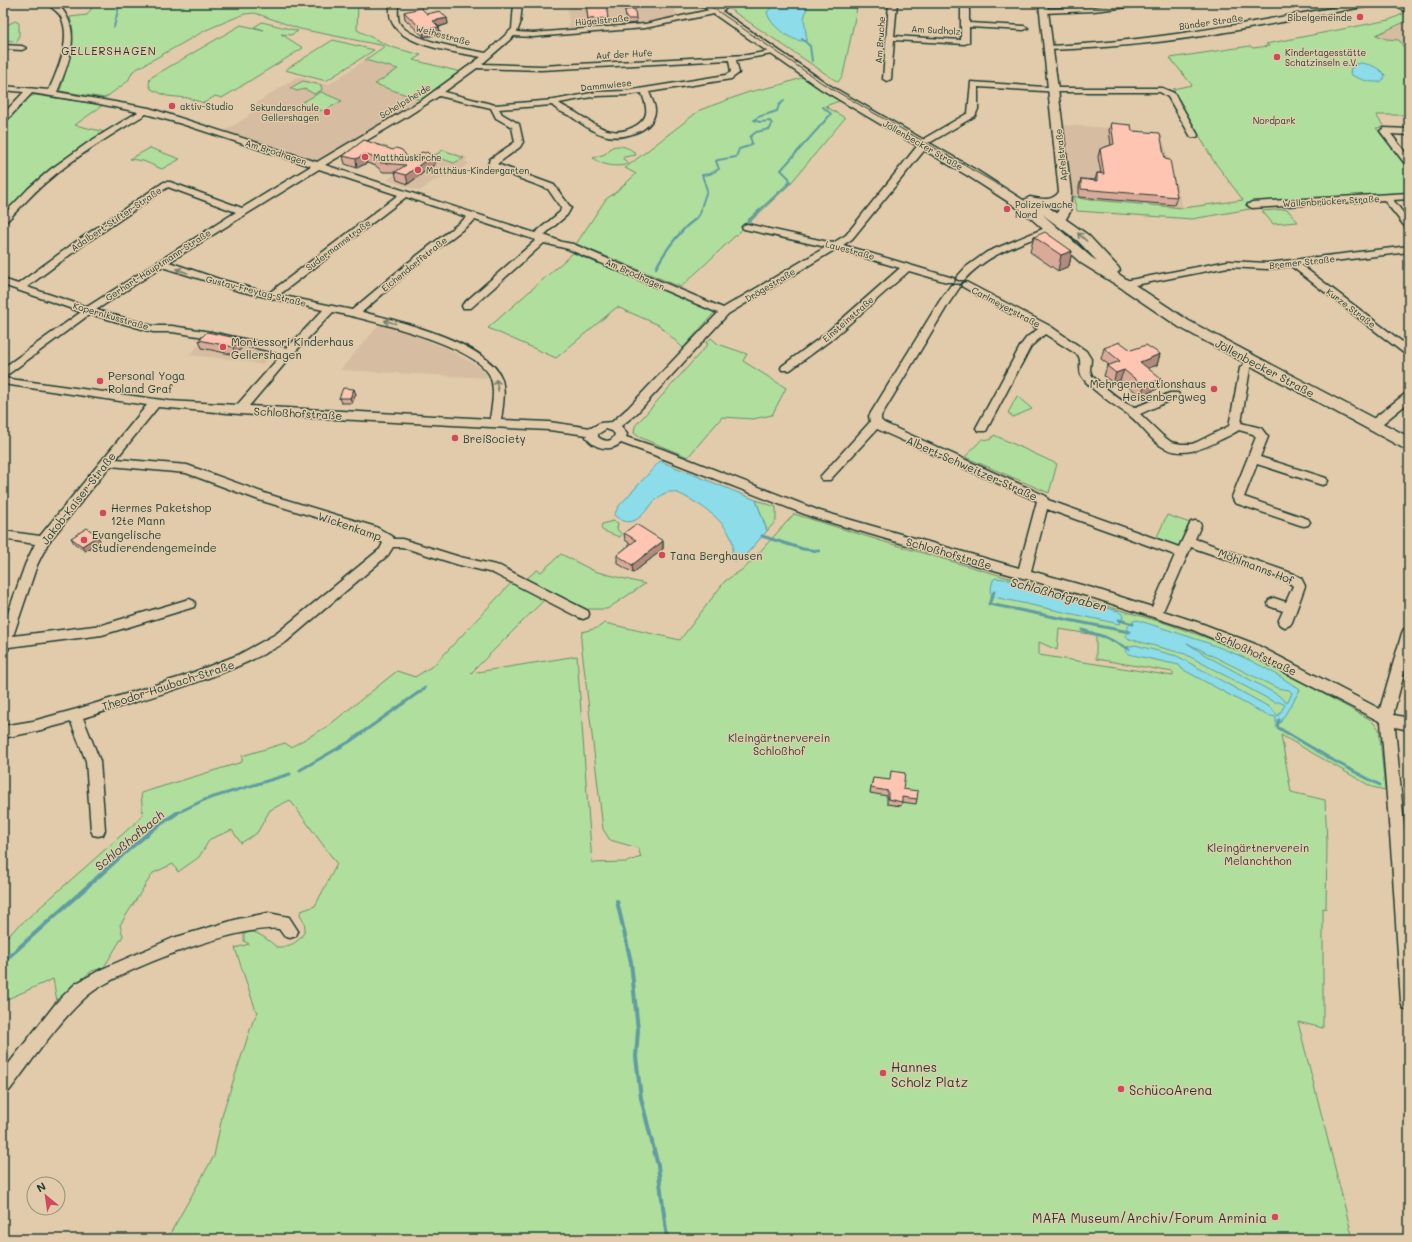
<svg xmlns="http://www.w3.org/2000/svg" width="1412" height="1242" viewBox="0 0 1412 1242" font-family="Mali,sans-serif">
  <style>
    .built { fill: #d6bca0 }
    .green { fill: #afde9d; stroke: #678e68; fill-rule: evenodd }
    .water { fill: #8cdce9; stroke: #609ca1; fill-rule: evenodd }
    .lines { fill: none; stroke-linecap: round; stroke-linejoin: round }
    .stream-far3 { stroke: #609ca1; stroke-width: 2 }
    .stream-far2 { stroke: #609ca1; stroke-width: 2.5 }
    .stream-far1 { stroke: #609ca1; stroke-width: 3 }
    .stream { stroke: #609ca1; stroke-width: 4 }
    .minor-casing { stroke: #1f3d34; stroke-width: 3 }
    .tertiary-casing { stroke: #1f3d34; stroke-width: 3 }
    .secondary-casing { stroke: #1f3d34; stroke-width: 3 }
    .minor { fill: #e1cbaa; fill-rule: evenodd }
    .tertiary { fill: #e1cbaa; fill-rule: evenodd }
    .secondary { fill: #e1cbaa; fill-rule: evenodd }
    .tram { stroke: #1f3d34; stroke-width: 1 }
    .wall { fill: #daaa99; stroke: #1f3d34 }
    .shaded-wall { fill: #b28b7d; stroke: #1f3d34 }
    .building { fill: #fec6b2; stroke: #1f3d34 }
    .oneway { stroke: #767d69 }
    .poi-dot { fill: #d1495b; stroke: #e1cbaa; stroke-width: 1.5 }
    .labels { text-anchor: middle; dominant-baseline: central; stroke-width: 3; stroke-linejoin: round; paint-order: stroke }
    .far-poi-label { font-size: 9px; fill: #1f3d34; stroke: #e1cbaa; text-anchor: start }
    .far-street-label { font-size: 9px; fill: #1f3d34; stroke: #e1cbaa }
    .far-park-label { font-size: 9px; fill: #264539; stroke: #e1cbaa }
    .far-quarter-label { font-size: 11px; letter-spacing: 1px; fill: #1f3d34; stroke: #e1cbaa }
    .poi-label { font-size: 11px; fill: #1f3d34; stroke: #e1cbaa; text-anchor: start }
    .street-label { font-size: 11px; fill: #1f3d34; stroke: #e1cbaa }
    .park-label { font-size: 11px; fill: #264539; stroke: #e1cbaa }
    .water-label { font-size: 12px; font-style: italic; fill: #24453d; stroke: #e1cbaa }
    .near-poi-label { font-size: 13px; fill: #1f3d34; stroke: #e1cbaa; text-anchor: start }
  </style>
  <rect width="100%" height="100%" fill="#e1cbaa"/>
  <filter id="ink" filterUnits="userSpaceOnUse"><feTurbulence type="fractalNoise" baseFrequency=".025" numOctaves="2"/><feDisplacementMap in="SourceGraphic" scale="8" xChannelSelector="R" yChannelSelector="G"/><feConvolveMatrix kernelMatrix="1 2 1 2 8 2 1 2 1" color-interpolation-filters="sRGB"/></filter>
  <g filter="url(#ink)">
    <g class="built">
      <path d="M605,3H674L677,18L624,26L569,31L568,5Z"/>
      <path d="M1409,20V56L1399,40L1386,39L1376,35Z"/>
      <path d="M365,60L398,69L376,84L421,100L323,159L316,160L224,131L249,116L247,115L257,109L252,106L297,77L328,85Z"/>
      <path d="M1064,125L1141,130L1144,136H1162L1183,208L1083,199L1073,196Z"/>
      <path d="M444,149L468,158L464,161L470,163L451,176L433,181L420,191L387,180L407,166Z"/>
      <path d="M379,325L405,332L448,349L476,365L485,372L488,378L340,370Z"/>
      <path d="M207,338L218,340L274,352L262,365L240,360L189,355Z"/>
    </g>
    <g class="green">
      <path d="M95,3H358L357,30L391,47L421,55L413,60L461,72L421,100L375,84L398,69L365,60L385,46L300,29L255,13L244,14L206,30L133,71L128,81L105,98L60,91L67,67L73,31L70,17L87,15Z"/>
      <path d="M736,3H858L843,75L838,82L728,8Z"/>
      <path d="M1405,13L1409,15V20L1376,35L1386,39L1399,40L1409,56V115H1376L1384,127L1376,128L1409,169V193L1247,203L1250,209L1192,219L1077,211L1073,196L1083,199L1183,208L1243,200L1213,160L1173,89L1192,85L1170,58L1250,46L1253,48L1269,46L1266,44L1389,20Z"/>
      <path d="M15,21L19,23V35L17,42L3,39V27Z"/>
      <path d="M262,22L298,31L291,35L281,34L303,48L222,98L215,96L204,103L188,98L167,96L151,89L149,84L150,78L241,25L264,30L254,27Z"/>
      <path d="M333,40L374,50L326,81L285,70Z"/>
      <path d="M804,77L842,100L825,106L845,118L790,184L681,287L576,244L606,199L616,192L636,174L625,168L700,110L749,92L780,85Z"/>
      <path d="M303,81L321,85L322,90L314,94L305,89L297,91L290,88Z"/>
      <path d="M321,92L342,101L323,111L299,104Z"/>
      <path d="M35,95L103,105L75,125L105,132L51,169L3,213V124L29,97Z"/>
      <path d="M617,146C625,146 633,149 636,155L624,157L623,159L629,163C621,169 600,165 593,158L605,154L612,147Z"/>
      <path d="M150,148L180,159L162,169L143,161L130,159Z"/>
      <path d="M443,150L464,158L454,163L434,156Z"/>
      <path d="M1287,209L1298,222L1273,224L1262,211Z"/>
      <path d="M573,253L715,312L683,348L659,325L617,307L556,358L488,328Z"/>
      <path d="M711,338L718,344L747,354L743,361L786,388L772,415L753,419L722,417L688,457L639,437L634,433L635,426L708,344L706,343Z"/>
      <path d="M1017,396L1032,409L1013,417L1008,413Z"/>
      <path d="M994,435L1057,464L1049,493L965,457L982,439L990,440Z"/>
      <path d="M756,500L776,507V521L767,531Z"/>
      <path d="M794,514L888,543L1165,623L1247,652L1371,720L1379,729L1385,790L1372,787L1281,735L1291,792L1325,800L1327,843L1326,909L1323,908V1028L1298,1022L1353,1239H167L214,1156L223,1112L253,1021L258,1012L255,1008L235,948L249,944L244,941V931C258,930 267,940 277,947C295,948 314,932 300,915L301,911L315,906L337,864L290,800L270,810L257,833L241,843L232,830L210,839L199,857L178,872L173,864L153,873L120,925L123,936L104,967L92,971L79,981L57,1001L53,979L3,1001V940L143,816L141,793L242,762V756L285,743L291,747L328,726L397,671L415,677L434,665L513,581L546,598L471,673L577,656L592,863L626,862L641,857L638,848L610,840L603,829L581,641L582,632L597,628L605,623L680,640L725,581L746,567ZM1059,629L1096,635V659L1173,672V676L1039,655V642L1057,650Z"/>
      <path d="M1167,515L1190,523L1179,547L1156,539Z"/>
      <path d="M613,521L618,523L617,529L622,535L619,537C613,534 604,532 601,529L602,524Z"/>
      <path d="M561,554L594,571L645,584L607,609H587L526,579L537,570L541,572Z"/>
    </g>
    <g class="water">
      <path d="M776,3H808L804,19L807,40C794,45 769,25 767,12Z"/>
      <path d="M1361,63C1372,65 1378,67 1385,75L1384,79L1380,82C1369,83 1359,79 1350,74L1351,68L1356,64Z"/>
      <path d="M660,461L756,500L767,531L741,560L735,561L730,559C730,555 733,551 733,547C732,525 703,506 686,497C680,494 675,491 669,492C648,496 640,538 614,515L619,506Z"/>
      <path d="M996,578L1005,579L1118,611L1123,615L1122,621L1119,624L1110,622L994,597L990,592L993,580Z"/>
      <path d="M1137,620C1193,638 1252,654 1300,690L1280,723L1276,722V717L1266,715L1182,669L1179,665L1128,654L1125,651L1127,647L1135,645L1177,656L1271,708L1278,716L1285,705L1279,702H1274L1185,654L1129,639L1126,636C1127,628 1128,622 1137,620ZM1187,643L1277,688L1289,690L1292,693L1288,702H1286L1278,695L1205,655Z"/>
    </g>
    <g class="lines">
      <g class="stream-far3">
        <path d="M114,27L119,6L122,3"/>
        <path d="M802,39L810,46L812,61"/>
        <path d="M700,211L707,190L702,175L710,174L719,169L716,161L718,160L736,157L739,149L749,146L752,143L750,137L756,132L770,129L772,124L770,121L760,122L754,120L758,117L777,111L779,105L784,101"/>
        <path d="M759,211L790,182L789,178L781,170L831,114L823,107"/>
      </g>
      <g class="stream-far2">
        <path d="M748,221L760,210"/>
        <path d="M656,268C663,254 672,242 683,230C690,221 697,222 701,210"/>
      </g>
      <g class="stream-far1">
        <path d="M762,536L803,549L819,551"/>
        <path d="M994,592L989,604L1129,632"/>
        <path d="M1119,620L1133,624"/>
        <path d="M1082,630L1105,637L1129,649"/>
        <path d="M1279,720L1277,727L1336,762L1380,785"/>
        <path d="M300,770L349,742L425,688"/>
        <path d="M175,814L204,800L290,774"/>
      </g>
      <g class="stream">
        <path d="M617,901L631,962L638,1030L636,1057L641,1098L658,1166L667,1239"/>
        <path d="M3,962L128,850L156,827L177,813"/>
      </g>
      <defs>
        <g id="minor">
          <path d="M47,3H56C84,27 69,63 57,92L149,108L317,162L422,100L481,57C457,52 406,47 393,24C389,18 390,10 390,3H398C398,9 397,16 399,22C407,41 466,49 486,53L512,29L514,3H522L520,24L517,32L533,33L645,24L714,9L725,3H734L719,13L645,28L533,37L514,36L482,64L541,66L747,55L776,50L777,52L773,54L736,60L739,73L731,79L649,92C651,98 656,106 655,112C652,133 620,140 604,135C592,132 582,124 572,117C565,113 557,111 552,105L499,109L502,114L519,124L523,142L520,147L497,164L554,185L571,208L567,215L544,235L562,242L573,244L723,308L826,247L744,229L742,227L744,225L747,224L833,243L846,235L918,145L924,142L927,143L928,145L927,147L852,239L843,245L953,278L955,280L953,282H947L909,271L832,339L790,370H782L781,368L782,366L824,335L900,268L836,249L728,314L636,414L621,426L627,434L626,437L662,449L820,511L1019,568L1037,501L877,429L830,480H822L820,477L870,422L869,416L939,302L951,285H959L960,287L949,303L881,416V420L884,423L1046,496L1048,500L1179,547L1191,522L1195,521L1199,522L1201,525L1195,539L1294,574L1301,578L1305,586L1292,622L1290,625L1285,627L1280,625L1278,622L1283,611L1269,606L1268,603L1269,600L1274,598L1286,602L1293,586L1286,580L1191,547L1163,611L1203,624L1255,644L1380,709L1402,633L1404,629L1409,628V655L1394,711V715L1409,718V730L1395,727L1409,880V1010L1403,1008L1401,1002L1392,860L1381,722L1245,652L1193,630L1094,598L944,556L812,517L654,455L621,443C610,452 594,449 586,437L587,435L549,430L239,414L158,407L116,459L187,465L267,494L376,527L392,536L394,539H402L460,557L500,566L588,611L589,614L588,617L583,619L578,617L493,573L459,565L402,547H393L388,555L286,642C223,679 152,696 83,718L100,761L105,830L103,835L98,836L93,835L91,830L86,761L71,722L33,732L3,738V726L33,721L77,709L181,677L238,655L276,634L380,549L383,543L368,533L259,500L186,473L110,466L48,543L37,565L13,636L102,625L189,599L194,601L195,604L194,607L102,635L9,647L8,650L3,651V627L25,565L35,544L3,539V531L40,536L147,405L3,384V378L169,401L237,405L282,354L211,338L172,332H153L90,314L7,375L3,376V368L81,312L3,285V279L18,284L77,241L164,182H170L242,208L311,166L182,124L146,114C111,135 76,156 45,183C31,195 19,209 6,222L3,223V215L29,188L51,169L89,142L138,112L95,103L32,93L6,121L3,122V114L24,92L3,90V86L49,90C58,69 72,39 61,17C58,11 51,8 47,3ZM729,60L731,72L726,75L626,91L597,92L554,100L495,105L444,92L477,68L541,70ZM642,93C646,106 651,116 637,125C613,140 598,126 578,114C572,110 565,108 559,103L597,96L626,95ZM439,96L491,108L496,118L512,127L515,142L490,159L488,165L489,167L548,189L561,208L560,212L535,233L325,165L403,119ZM319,169L398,195L269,293L219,279L169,262ZM168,187L236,212L87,307L27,287L83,245ZM406,197L467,217L409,262L352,310L279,295ZM475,220L536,240L463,304L462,306L463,308H471L544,243L568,249L718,313L628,408L612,422L600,423L591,428L549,422L501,420C503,406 506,390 501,377C487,343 396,320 362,312L415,266ZM162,267L239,291L323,310L287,348L211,332L172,326H153L96,310ZM333,312C366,319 472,344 489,374C496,388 492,405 490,419L249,406L293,354ZM606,429L612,431L615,434C612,443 604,442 598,437V434ZM1047,509L1175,555L1152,607L1096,589L1031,571Z"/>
          <path d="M889,3H897L894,36L961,40V3H969V23L1024,26L1028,28L1024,30L969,27V42L965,44L894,40L891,79L887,81L883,79Z"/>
          <path d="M1127,3H1150L1146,5L1093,11L1043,13L1039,11L1043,9L1093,7Z"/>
          <path d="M1360,3H1379L1375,5C1327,13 1280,23 1232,31C1171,42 1110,48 1048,50L1044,48L1048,46C1155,42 1256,21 1360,3Z"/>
          <path d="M3,45L22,46L26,48L22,50L3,49Z"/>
          <path d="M971,82L1059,88H1162L1174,93L1198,135L1197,137H1191L1168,97L1160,92H1059L978,87V109L975,116L931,142H925L924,140L925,138L968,113Z"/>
          <path d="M1384,128L1409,129V135L1391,134L1409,157V166L1406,165L1380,131Z"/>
          <path d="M1409,193V199L1393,200L1409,220V229L1406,228L1384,200L1252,208L1247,205L1252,202Z"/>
          <path d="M1050,226L1055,229L1053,231C1021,244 988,253 964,280H958L956,278L966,267L987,252Z"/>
          <path d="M1409,246V252L1301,265L1409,347V355L1405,354L1291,266L1267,269L1228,267L1125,287L1120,284L1125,281L1228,261L1267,263Z"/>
          <path d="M966,282L1050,326L1086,351L1091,359L1090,370L1092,376C1101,383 1125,407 1136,407L1170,393H1178L1179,395L1178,397L1140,414L1163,436L1171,442L1181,444H1192L1197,442L1229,426L1240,368L1249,359H1257L1258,361L1250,369L1241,423L1261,428L1268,437L1260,457L1326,478L1328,481L1326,484L1322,485L1257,464L1244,497L1308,519L1310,522L1308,525L1304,526L1300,525L1235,503L1232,497L1256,437L1253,434L1239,430C1233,434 1226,437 1220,440C1199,451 1177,459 1157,443C1146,434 1138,421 1126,413C1115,406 1089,388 1083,378C1077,371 1083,362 1078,355L1045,334L1031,346L986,431H978L976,428L1021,345L1027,337L1038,329L963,287L961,285L963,283Z"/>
          <path d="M1409,393V402L1377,428H1369L1367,425L1369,422L1405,394Z"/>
          <path d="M268,913L289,917L298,931L296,936L290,938L284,936L279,929C241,924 114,971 86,997C57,1023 33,1060 9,1091L3,1094V1071L56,1003L75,984L102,969L173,938L238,919Z"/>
        </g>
        <g id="tertiary">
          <path d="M1039,3H1047L1071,192L1070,212L1064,222H1056L1054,220L1058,212L1059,203C1047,207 1038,206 1026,202L1024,200L1030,197C1041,199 1052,202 1059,192Z"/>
          <path d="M1388,3H1400L1409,7V13Z"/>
        </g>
        <path id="secondary" d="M698,3H710L829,85L976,170L1031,205L1033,202H1041L1088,235L1118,267L1120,270L1117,273L1189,321L1409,437V449L1403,448L1179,327L1120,287L1081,263L1024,212L968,176L821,89ZM1042,214L1078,241L1097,261L1091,257Z"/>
      </defs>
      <use href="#minor" class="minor-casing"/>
      <use href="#tertiary" class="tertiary-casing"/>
      <use href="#secondary" class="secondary-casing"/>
      <use href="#minor" class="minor"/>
      <use href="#tertiary" class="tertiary"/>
      <use href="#secondary" class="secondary"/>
      <path class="tram" d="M706,3L822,83L1002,187"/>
    </g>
    <g class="wall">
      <path d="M586,3L608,18L609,25H589Z"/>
      <path d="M625,10L636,19L637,23L627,24Z"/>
      <path d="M404,12L427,14L447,18L448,24L439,27L440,34L424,37L405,19Z"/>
      <path d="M1111,123L1132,131L1165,159L1177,197L1174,205L1079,197V187L1081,179L1095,180L1097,173H1101L1098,157L1100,149L1111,145L1109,130Z"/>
      <path d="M364,140L410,161L435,164L408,184L397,180L395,172H383L376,166L367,163L357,168L345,164L343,156Z"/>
      <path d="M1034,237L1072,251L1069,266L1058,271L1030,252Z"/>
      <path d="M241,339L243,347L235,355L202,348L199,340Z"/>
      <path d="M1104,348L1131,350L1160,354L1157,365L1148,368L1157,389L1141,396L1120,380L1113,383L1104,376L1107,366L1109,365L1101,359Z"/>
      <path d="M356,394L352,403H341L339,398Z"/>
      <path d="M624,533L663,541V549L633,573L617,563V555L631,544L625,540Z"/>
      <path d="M98,536L100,541L85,551L74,543L71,538Z"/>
      <path d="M872,782L903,789L917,799L916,804L902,802L901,806L887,804V796L870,793Z"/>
    </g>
    <g class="shaded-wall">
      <path d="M447,18L448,24L434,28L433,21Z"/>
      <path d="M439,27L440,34L424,37L423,30Z"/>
      <path d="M365,154L367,163L357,168L356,159Z"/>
      <path d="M433,155L435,164L408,184L406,175Z"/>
      <path d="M1072,251L1069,266L1058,271L1061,255Z"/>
      <path d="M241,339L243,347L235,355L233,347Z"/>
      <path d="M1160,354L1157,365L1136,373L1140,362Z"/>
      <path d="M1124,370L1120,380L1113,383L1116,373Z"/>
      <path d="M1161,379L1157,389L1141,396L1144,386Z"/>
      <path d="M354,389L356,394L352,403L350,398Z"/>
      <path d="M98,536L100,541L85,551L82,546Z"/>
      <path d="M663,541V549L633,573L632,565Z"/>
    </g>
    <g class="building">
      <path d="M586,3H606L608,18L588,19Z"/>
      <path d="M421,8L427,14L440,11L447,18L433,21L439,27L423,30L404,12Z"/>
      <path d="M635,9L636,19H626L625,10Z"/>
      <path d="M1111,123L1131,125L1132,131L1160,133L1165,159L1170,160L1177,197L1081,189V179L1097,181V173L1104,174L1100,149L1114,144Z"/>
      <path d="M364,140L393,150L396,148L402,150L410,161L422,152L425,153L427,152L429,154L433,155L406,175L395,172L406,165L381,163L374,158L365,154L356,159L343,156Z"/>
      <path d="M1045,232L1072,251L1061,255L1034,237Z"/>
      <path d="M207,332L241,339L233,347L199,340Z"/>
      <path d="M1120,342L1131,350L1146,345L1160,354L1140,362L1161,379L1144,386L1124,370L1116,373L1107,366L1120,361L1104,348Z"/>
      <path d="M343,388L354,389L350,398H339Z"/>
      <path d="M636,524L663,541L632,565L617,555L636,540L624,533Z"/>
      <path d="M87,528L98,536L82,546L71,538Z"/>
      <path d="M891,771L905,773L903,789L918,791L917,799L902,797V802L888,799V791L871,788L873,778L890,780Z"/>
    </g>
    <defs><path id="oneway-shaft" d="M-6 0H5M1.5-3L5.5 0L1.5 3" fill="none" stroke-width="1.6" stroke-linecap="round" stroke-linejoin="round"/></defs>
    <g class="oneway">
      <use href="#oneway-shaft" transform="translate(1082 237) rotate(-139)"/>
      <use href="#oneway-shaft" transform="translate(182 271) rotate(-161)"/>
      <use href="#oneway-shaft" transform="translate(390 322) rotate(-165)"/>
      <use href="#oneway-shaft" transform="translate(497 385) rotate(-102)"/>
    </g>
  </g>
  <g class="poi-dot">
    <circle cx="1360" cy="17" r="4"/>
    <circle cx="1277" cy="57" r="4"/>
    <circle cx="172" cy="106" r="4"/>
    <circle cx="327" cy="112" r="4"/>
    <circle cx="365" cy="157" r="4"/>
    <circle cx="418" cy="170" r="4"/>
    <circle cx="1007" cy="209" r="4"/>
    <circle cx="223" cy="347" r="4"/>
    <circle cx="100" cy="381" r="4"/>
    <circle cx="1214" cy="389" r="4"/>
    <circle cx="455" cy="438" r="4"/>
    <circle cx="103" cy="513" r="4"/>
    <circle cx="84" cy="540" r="4"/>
    <circle cx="662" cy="555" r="4"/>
    <circle cx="883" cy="1073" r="4"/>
    <circle cx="1121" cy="1089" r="4"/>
    <circle cx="1275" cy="1217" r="4"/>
  </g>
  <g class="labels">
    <g class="far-poi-label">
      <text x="1352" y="17" text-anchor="end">Bibelgemeinde</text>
      <text x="1285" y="52">Kindertagesstätte<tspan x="1285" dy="10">Schatzinseln e.V.</tspan></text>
      <text x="180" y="106">aktiv-Studio</text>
      <text x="319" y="107" text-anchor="end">Sekundarschule<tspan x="319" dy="10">Gellershagen</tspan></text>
      <text x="373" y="157">Matthäuskirche</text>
      <text x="426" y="170">Matthäus-Kindergarten</text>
      <text x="1015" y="204">Polizeiwache<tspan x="1015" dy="10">Nord</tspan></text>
    </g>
    <g class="far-street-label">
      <text transform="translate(602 20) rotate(-5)">Hügelstraße</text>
      <text transform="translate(1211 22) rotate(-8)">Bünder Straße</text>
      <text transform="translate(936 30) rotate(3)">Am Sudholz</text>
      <text transform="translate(443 35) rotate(15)">Weihestraße</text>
      <text transform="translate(880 40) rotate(-86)">Am Bruche</text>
      <text transform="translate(624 54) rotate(-3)">Auf der Hufe</text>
      <text transform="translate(606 85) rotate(-6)">Dammwiese</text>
      <text transform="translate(405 101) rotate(-31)">Schelpsheide</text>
      <text transform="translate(923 145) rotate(30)">Jöllenbecker Straße</text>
      <text transform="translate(276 152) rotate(18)">Am Brodhagen</text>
      <text transform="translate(1061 155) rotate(-96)">Apfelstraße</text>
      <text transform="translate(1331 201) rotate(-3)">Wallenbrücker Straße</text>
      <text transform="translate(116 219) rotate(-34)">Adalbert-Stifter-Straße</text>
      <text transform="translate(338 245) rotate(-37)">Sudermannstraße</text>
      <text transform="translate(850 250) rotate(15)">Lauestraße</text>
      <text transform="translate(1302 262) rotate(-6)">Bremer Straße</text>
      <text transform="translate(414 264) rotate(-39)">Eichendorffstraße</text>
      <text transform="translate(158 265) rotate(-33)">Gerhart-Hauptmann-Straße</text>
      <text transform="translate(635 274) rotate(24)">Am Brodhagen</text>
      <text transform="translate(770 285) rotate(-31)">Drögestraße</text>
      <text transform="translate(256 291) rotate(14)">Gustav-Freytag-Straße</text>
      <text transform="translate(1006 307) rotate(28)">Carlmeyerstraße</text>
      <text transform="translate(1351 308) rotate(37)">Kurze Straße</text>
      <text transform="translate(111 316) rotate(16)">Kopernikusstraße</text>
      <text transform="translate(848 319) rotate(-41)">Einsteinstraße</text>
    </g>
    <g class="far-park-label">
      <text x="1274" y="120">Nordpark</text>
    </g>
    <g class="far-quarter-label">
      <text x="109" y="50">GELLERSHAGEN</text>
    </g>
    <g class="poi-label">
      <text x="231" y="341">Montessori Kinderhaus<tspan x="231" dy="13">Gellershagen</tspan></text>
      <text x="108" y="375">Personal Yoga<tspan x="108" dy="13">Roland Graf</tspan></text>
      <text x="1206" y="383" text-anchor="end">Mehrgenerationshaus<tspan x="1206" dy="13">Heisenbergweg</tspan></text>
      <text x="463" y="438">BreiSociety</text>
      <text x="111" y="507">Hermes Paketshop<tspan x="111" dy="13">12te Mann</tspan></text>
      <text x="92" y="534">Evangelische<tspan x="92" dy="13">Studierendengemeinde</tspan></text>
      <text x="670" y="555">Tana Berghausen</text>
    </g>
    <g class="street-label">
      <text transform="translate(1265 368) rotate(28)">Jöllenbecker Straße</text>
      <text transform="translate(298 413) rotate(3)">Schloßhofstraße</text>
      <text transform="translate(972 468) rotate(24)">Albert-Schweitzer-Straße</text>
      <text transform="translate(78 498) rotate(-52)">Jakob-Kaiser-Straße</text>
      <text transform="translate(350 526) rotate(19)">Wickenkamp</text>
      <text transform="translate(949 553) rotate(16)">Schloßhofstraße</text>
      <text transform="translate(1256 566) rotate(21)">Möhlmanns Hof</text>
      <text transform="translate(1256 653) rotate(25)">Schloßhofstraße</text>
      <text transform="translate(168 685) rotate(-18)">Theodor-Haubach-Straße</text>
    </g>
    <g class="park-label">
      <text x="779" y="737">Kleingärtnerverein<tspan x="779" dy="13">Schloßhof</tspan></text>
      <text x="1258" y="847">Kleingärtnerverein<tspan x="1258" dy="13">Melanchthon</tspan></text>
    </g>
    <g class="water-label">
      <text transform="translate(1059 594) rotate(15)">Schloßhofgraben</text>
      <text transform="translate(129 840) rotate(-40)">Schloßhofbach</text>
    </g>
    <g class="near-poi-label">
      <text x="891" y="1066">Hannes<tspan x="891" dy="15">Scholz Platz</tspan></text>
      <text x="1129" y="1089">SchücoArena</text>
      <text x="1267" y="1217" text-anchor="end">MAFA Museum/Archiv/Forum Arminia</text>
    </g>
  </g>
  <rect width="1412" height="1242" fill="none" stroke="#e1cbaa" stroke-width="16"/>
  <rect x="8" y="8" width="1396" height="1226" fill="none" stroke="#1f3d34" stroke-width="1.5" filter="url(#ink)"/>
  <g transform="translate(46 1196) rotate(331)"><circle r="19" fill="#e1cbaa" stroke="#93927b"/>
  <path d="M0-3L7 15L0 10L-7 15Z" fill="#d1495b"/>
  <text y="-6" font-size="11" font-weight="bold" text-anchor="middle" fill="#1f3d34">N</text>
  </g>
</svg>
